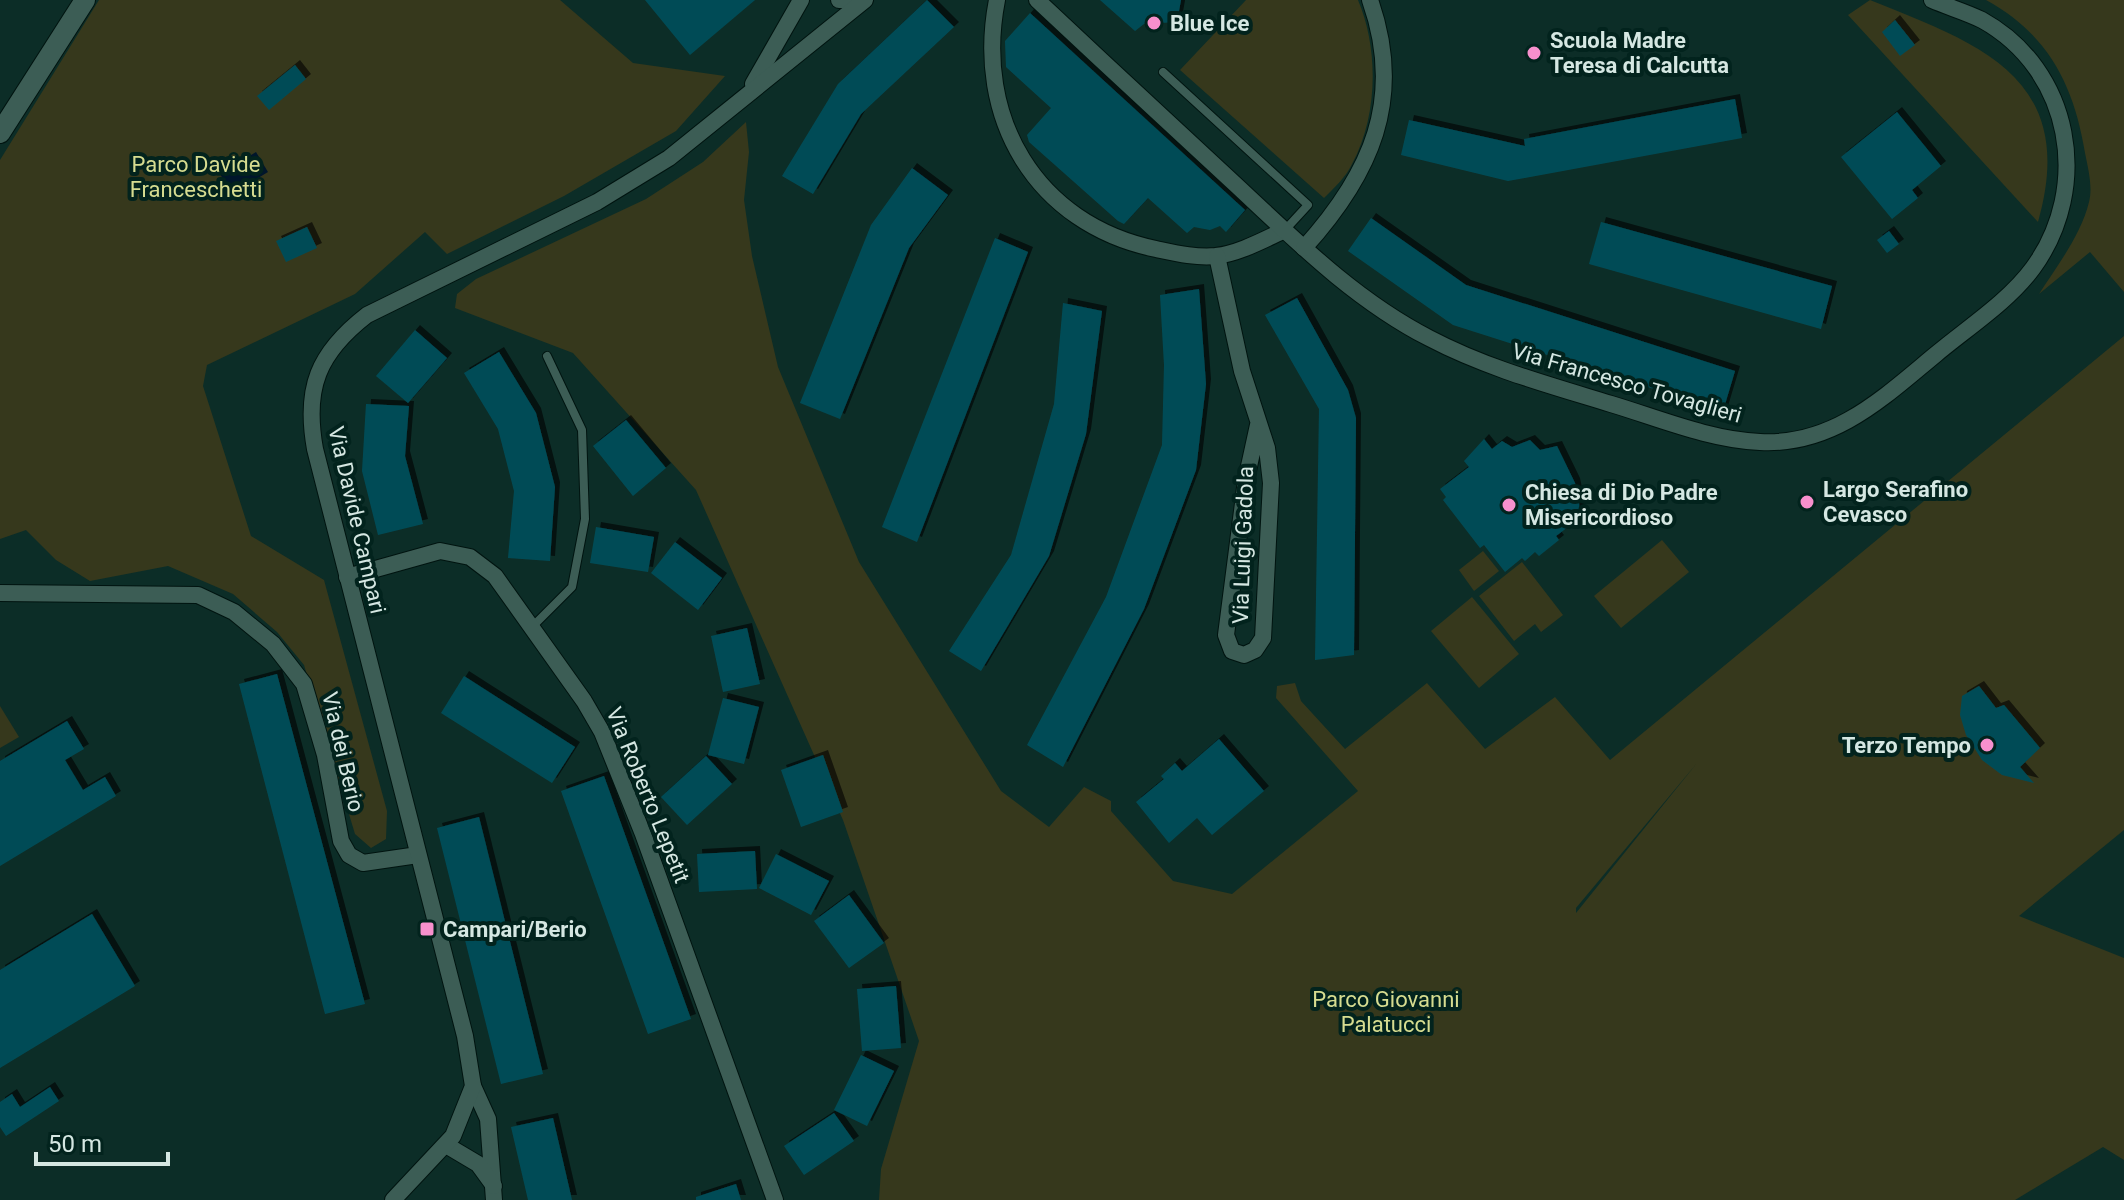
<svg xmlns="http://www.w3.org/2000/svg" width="2124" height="1200" viewBox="0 0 2124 1200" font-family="Roboto,sans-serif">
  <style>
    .green { fill: #36381c; fill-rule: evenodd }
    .water { fill: #00162b }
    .building { fill: #004c57; filter: url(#shadow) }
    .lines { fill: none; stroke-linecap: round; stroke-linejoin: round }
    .lane-casing { stroke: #001410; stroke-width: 10 }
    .street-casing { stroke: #001410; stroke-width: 18 }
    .secondary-casing { stroke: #001410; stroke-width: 22 }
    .lane { stroke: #3c5d55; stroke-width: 8 }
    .street { stroke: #3c5d55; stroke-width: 16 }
    .secondary { stroke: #3c5d55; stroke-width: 20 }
    .poi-dot { fill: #f790cd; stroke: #02231d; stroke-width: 3 }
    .labels { text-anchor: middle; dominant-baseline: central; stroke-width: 8; stroke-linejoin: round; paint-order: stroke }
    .poi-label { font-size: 22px; font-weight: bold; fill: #d5e7e2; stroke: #02231d; text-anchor: start }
    .park-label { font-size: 22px; fill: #d6dc90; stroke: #02231d }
    .street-label { font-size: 22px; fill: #d5e7e2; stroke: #02231d }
  </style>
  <defs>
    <filter id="shadow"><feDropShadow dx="5" dy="-5" stdDeviation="0" flood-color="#0009"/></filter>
  </defs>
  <rect width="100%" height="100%" fill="#0c2d27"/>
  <g class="green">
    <path d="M99,0H560L633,63L725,76L676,131L564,196L447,254L425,232L355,294L207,365L203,386L251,536L324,580L387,811L386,839L371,848L355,834L304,665L277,632L233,594L168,566L90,581L56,560L26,530L0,539V160Z"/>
    <path d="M1246,0H1358C1379,49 1378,116 1352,164C1346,177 1334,188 1324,198L1180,70Z"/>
    <path d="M1870,0C1980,44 2079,78 2038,222L1848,15Z"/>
    <path d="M1986,0H2124V292L2090,252L2039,294C2057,266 2081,235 2089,202C2093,187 2088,168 2085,153C2074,85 2048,34 1986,0Z"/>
    <path d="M746,122L749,152L744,200L752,256L778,367L859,562L1001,791L1049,827L1084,787L1111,801V811L1173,881L1232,894L1358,791L1276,698L1277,686L1295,683L1301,701L1345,749L1427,683L1485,749L1555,697L1610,760L2124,336V830L2019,916L2124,958V1160L2103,1147L2015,1200H879L881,1169L919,1041L843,820L696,490L573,353L455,308L457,294L476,279L646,199L703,162ZM1697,763L1576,913V908Z"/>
    <path d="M1662,540L1689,572L1621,628L1594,596Z"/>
    <path d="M1483,551L1499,571L1474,591L1459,570Z"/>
    <path d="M1522,562L1563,615L1541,632L1535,624L1514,641L1479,596Z"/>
    <path d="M1472,597L1519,654L1479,688L1431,631Z"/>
    <path d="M0,706L19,737L0,748Z"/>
  </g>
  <path class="water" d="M256,152L268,172L232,194L220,174Z"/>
  <g class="building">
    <path d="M645,0H755L690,55Z"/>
    <path d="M927,0L954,27L861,114L813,194L782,176L838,84Z"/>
    <path d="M1100,0H1181L1177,22L1144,24L1135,31Z"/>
    <path d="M1030,13L1245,210L1226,232L1220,226L1210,230L1194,227L1187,233L1148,198L1124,224L1118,221L1029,142L1027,135L1051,108L1006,67L1005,41Z"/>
    <path d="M1895,20L1915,45L1900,56L1882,32Z"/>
    <path d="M295,65L306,79L269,110L257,96Z"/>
    <path d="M1735,99L1742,138L1508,181L1401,155L1409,120L1525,146L1524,139Z"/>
    <path d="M1897,112L1941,166L1912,190L1918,198L1892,219L1841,157Z"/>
    <path d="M912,168L948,195L909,248L840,419L800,403L871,225Z"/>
    <path d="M1371,218L1466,285L1735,371L1723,411L1453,325L1348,251Z"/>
    <path d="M1601,222L1832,286L1821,329L1589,264Z"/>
    <path d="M307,227L317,248L286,262L276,241Z"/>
    <path d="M1889,231L1899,244L1887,253L1877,240Z"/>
    <path d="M995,238L1028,252L917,542L882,527Z"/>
    <path d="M1199,289L1206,384L1196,470L1144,609L1063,767L1027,745L1106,597L1162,445L1164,365L1160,295Z"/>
    <path d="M1297,298L1348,390L1356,418L1354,655L1315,660L1319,409L1265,315Z"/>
    <path d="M1063,303L1102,311L1086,434L1049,556L981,671L949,651L1011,555L1054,404Z"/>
    <path d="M415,330L447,358L408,403L376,376Z"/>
    <path d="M499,352L536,413L555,487L550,561L508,558L514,491L498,429L464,373Z"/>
    <path d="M366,404L409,406L405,456L423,524L378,535L362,471Z"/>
    <path d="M626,420L666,468L633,496L593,446Z"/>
    <path d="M1484,439L1492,449L1502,441L1512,447L1530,440L1540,450L1557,446L1575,483L1579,502L1580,518L1556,536L1559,540L1539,556L1535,552L1525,561L1522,558L1505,572L1484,545L1480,548L1443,500L1446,497L1440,489L1469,467L1464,461Z"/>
    <path d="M596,527L654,537L648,572L590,563Z"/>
    <path d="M675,542L722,578L698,610L651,573Z"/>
    <path d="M747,628L760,684L723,692L711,636Z"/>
    <path d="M277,674L365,1004L325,1014L239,684Z"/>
    <path d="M464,676L575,747L552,783L441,713Z"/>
    <path d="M1979,686L1996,708L2004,705L2040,748L2020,767L2034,783L2002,775L1982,760L1966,735L1960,715L1962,696Z"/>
    <path d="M723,698L759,707L744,764L708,755Z"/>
    <path d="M67,721L84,749L65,760L83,790L105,777L116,796L0,866V761Z"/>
    <path d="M1219,739L1264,791L1212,835L1197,818L1169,843L1136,802L1164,779L1161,776L1175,763L1182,771Z"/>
    <path d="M823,755L843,812L801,827L781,770Z"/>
    <path d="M706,756L732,784L687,825L661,797Z"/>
    <path d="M604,776L691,1019L648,1034L561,791Z"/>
    <path d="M479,817L543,1074L501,1084L437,828Z"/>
    <path d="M755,851L757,889L699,892L697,854Z"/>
    <path d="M776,854L829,881L811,915L759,888Z"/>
    <path d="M849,895L884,943L849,968L814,921Z"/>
    <path d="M92,914L135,986L0,1068V970Z"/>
    <path d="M896,986L901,1048L862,1051L857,989Z"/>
    <path d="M861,1055L894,1071L867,1126L834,1110Z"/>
    <path d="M50,1087L59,1101L6,1136L0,1127V1102L12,1094L20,1107Z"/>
    <path d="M834,1113L854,1141L804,1175L784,1146Z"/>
    <path d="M553,1118L572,1200H528L511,1127Z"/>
    <path d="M736,1184L741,1200H696V1197Z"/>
  </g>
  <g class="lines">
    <defs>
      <g id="lane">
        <path d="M1163,72L1308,205L1285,230"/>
        <path d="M532,627L572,587L585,519L582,430L547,356"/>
      </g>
      <g id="street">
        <path d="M839,0H858"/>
        <path d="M997,0C974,117 1035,224 1156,249C1175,253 1196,258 1216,256C1240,253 1263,240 1285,230"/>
        <path d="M1037,0C1103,62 1169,123 1236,185C1296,241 1355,300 1429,338C1486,368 1549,385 1611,404C1658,418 1710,440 1760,442C1833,446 1883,398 1935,355C1967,328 2008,302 2033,268C2092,187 2072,70 1982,20C1966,12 1948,7 1932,0"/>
        <path d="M753,84L801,0"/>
        <path d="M1304,248C1371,174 1405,99 1370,0"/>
        <path d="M1217,256L1242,371L1267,448L1271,483L1263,638L1255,650L1244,655L1232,651L1226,635L1246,480L1258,425"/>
        <path d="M347,577L440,551L470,557L495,576L584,701L602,732L643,834L775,1200"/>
        <path d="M0,593L198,595L234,612L273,644L304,684L325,755L341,841L349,855L363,863L418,855"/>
        <path d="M473,1086L488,1119L494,1200"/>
        <path d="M446,1145L478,1164L494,1186"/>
        <path d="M393,1200L453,1136L473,1086L465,1036L315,449C304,388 318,353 367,315L597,202L669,158L865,0"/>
      </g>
      <path id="secondary" d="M0,133L85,0"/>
    </defs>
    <use href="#lane" class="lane-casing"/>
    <use href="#street" class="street-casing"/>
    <use href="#secondary" class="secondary-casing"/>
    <use href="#lane" class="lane"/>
    <use href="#street" class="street"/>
    <use href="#secondary" class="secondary"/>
  </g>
  <g class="poi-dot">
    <circle cx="1154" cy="23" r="8"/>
    <circle cx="1534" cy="53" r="8"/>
    <circle cx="1807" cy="502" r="8"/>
    <circle cx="1509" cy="505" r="8"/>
    <circle cx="1987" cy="745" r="8"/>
    <rect x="419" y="921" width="16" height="16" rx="4"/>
  </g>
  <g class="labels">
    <g class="poi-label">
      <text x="1170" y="23">Blue Ice</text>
      <text x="1550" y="40">Scuola Madre<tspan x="1550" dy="25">Teresa di Calcutta</tspan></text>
      <text x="1823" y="489">Largo Serafino<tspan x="1823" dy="25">Cevasco</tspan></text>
      <text x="1525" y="492">Chiesa di Dio Padre<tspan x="1525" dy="25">Misericordioso</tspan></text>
      <text x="1971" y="745" text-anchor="end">Terzo Tempo</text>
      <text x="443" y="929">Campari/Berio</text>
    </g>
    <g class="park-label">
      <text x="196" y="164">Parco Davide<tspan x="196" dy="25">Franceschetti</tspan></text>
      <text x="1386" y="999">Parco Giovanni<tspan x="1386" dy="25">Palatucci</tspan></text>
    </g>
    <g class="street-label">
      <text transform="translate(1627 383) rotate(16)">Via Francesco Tovaglieri</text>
      <text transform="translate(357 520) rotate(77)">Via Davide Campari</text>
      <text transform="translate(1243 545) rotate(-88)">Via Luigi Gadola</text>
      <text transform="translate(343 752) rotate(77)">Via dei Berio</text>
      <text transform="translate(648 795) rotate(68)">Via Roberto Lepetit</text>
    </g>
  </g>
  <path d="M36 1152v12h132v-12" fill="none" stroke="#d5e7e2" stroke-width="4"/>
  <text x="48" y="1152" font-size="24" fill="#d5e7e2" stroke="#02231d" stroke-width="6" paint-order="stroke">50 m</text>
</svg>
